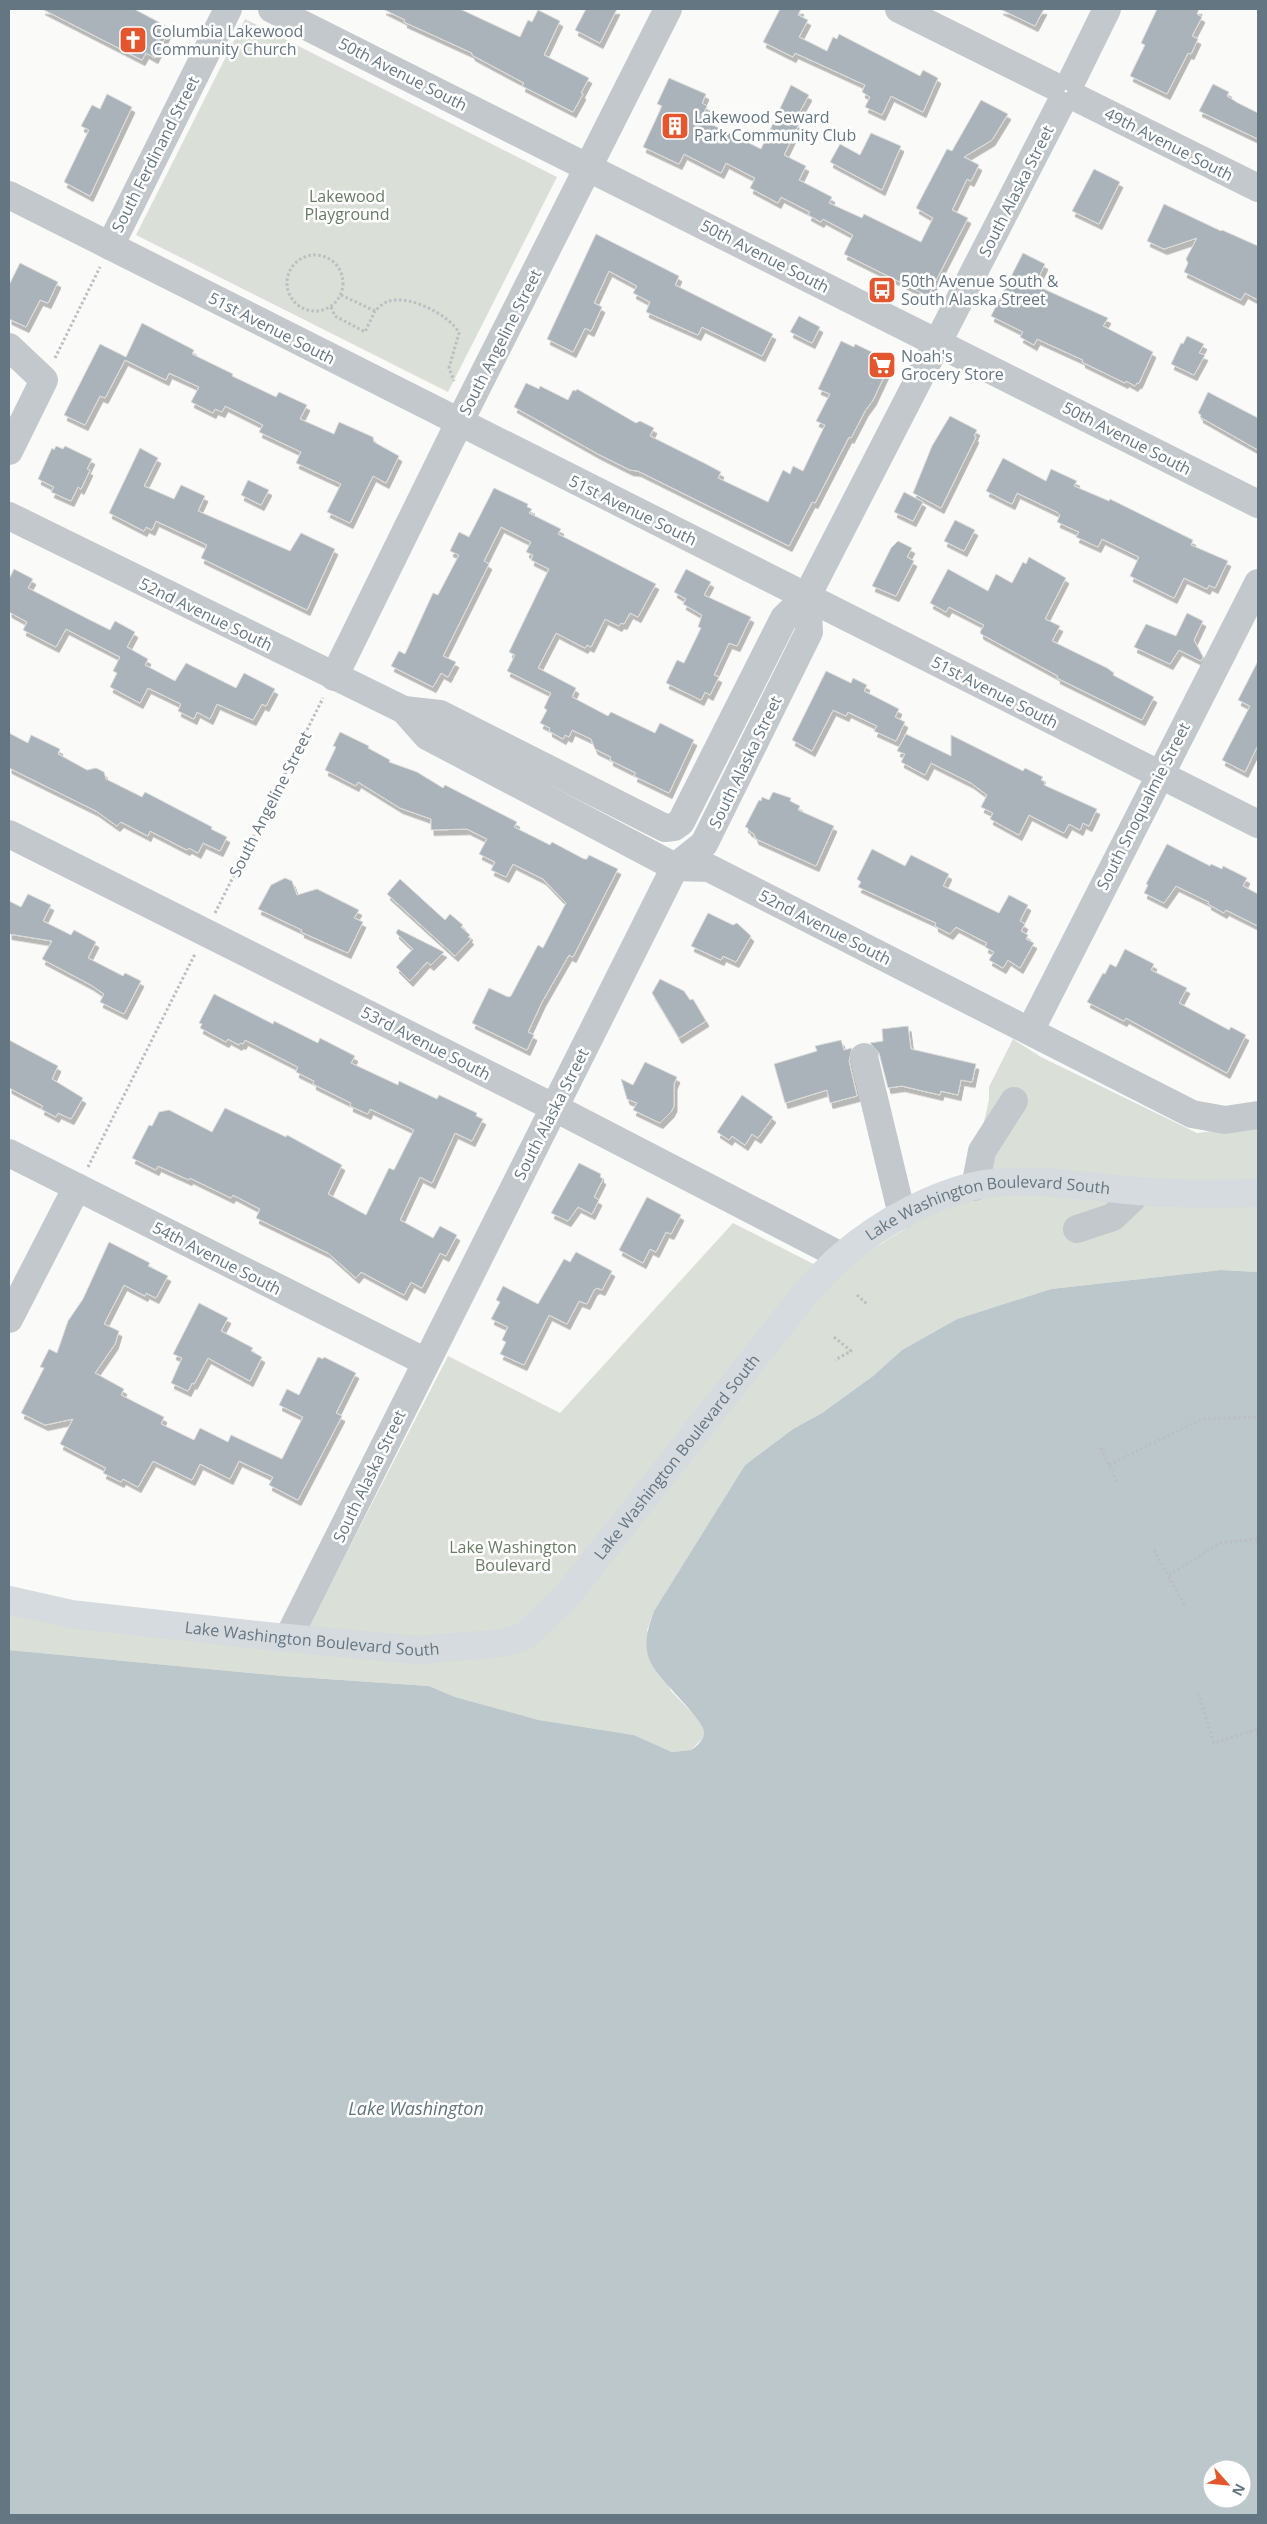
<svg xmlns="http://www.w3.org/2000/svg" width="1267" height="2524" viewBox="0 0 1267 2524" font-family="'Open Sans',sans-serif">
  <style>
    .green { fill: #dadfd7 }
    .water { fill: #bbc7cb; fill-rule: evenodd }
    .building { fill: #aab3b9; stroke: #dcdcda; filter: url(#shadow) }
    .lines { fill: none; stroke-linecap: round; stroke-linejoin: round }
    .path { stroke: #bbbfc2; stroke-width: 3; stroke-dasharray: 2.5 2.5; stroke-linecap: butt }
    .minor { stroke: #c3c8cc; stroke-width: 28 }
    .major { stroke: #d6dbdf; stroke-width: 28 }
    .labels { text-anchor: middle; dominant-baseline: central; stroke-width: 5; stroke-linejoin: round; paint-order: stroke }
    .poi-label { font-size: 16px; fill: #657683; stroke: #fff; text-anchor: start }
    .street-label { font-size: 16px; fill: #657683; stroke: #fff }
    .park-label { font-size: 16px; fill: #687a64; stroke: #fff }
    .water-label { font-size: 18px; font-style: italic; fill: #60757c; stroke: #fff }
  </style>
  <defs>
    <filter id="shadow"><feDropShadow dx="3" dy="5.5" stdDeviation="0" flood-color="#0004"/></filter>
  </defs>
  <rect width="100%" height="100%" fill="#fafaf8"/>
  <g class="green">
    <path d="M245,19L557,177L448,392L136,235Z"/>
    <path d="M1013,1039L1041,1057L1197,1133L1258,1125V1272L1221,1270L1051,1289L957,1319L902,1350L873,1376L822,1413L793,1429L745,1465L654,1611L647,1630L671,1691L701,1722L705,1731L702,1739L691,1750L672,1752L634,1735L539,1720L455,1697L429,1686L283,1676L9,1650V1610L298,1647L448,1356L560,1413L733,1223L837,1276L849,1264L924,1217L973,1170L989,1100V1087Z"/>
  </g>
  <path class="water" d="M1221,1270L1258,1272V2515H9V1650L283,1676L429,1686L455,1697L539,1720L634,1735L672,1752L691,1750C697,1746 704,1740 704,1732C705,1721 659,1680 651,1663C642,1646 648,1628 654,1611L745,1465L793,1429L822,1413L873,1376L902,1350L957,1319L1051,1289ZM1212,2469H1242V2499H1212Z"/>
  <g class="building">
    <path d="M42,9H134L170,28L155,58L146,53L142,60Z"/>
    <path d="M383,9H460L520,37L528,20L532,22L538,10L560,21L544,55L589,78L581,93L583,94L573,112L522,86L524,83L483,61L472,55V53L404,22L405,20Z"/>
    <path d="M586,9H617L600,43L575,30Z"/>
    <path d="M780,9H801L798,15L808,20L799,37L827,51L833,37L837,39L839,34L920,76L923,70L938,78L923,112L891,96L882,115L865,107L870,97L862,92L865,85L795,53L793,57L763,42Z"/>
    <path d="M1000,9H1044L1035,26Z"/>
    <path d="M1157,9H1199L1197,14L1202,17L1192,36L1198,39L1191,54L1188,53L1167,94L1130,76L1145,45L1141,43Z"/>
    <path d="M669,78L706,94L702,103L707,106L701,119L761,149L791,85L809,95L794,122L799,124L784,155L806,166L799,180L832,197L829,203L862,218L864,214L921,242L933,218L916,208L947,149L952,151L981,100L1008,114L992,140L964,157L979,165L971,181L967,179L952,210L968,218L928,296L844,254L853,235L823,219L821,222L808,215L810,212L781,197L778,203L750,188L755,178L726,163L721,173L684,154L679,164L643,147L662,106L657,104Z"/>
    <path d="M1213,84L1229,92L1227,96L1238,103L1258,113V139L1199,111Z"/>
    <path d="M107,94L132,107L90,196L64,182L89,130L81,126L92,105L100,109Z"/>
    <path d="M871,133L901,146L882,190L830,162L840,144L860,155Z"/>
    <path d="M1094,169L1120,182L1099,224L1072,211Z"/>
    <path d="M1164,204L1221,231L1222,230L1258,246V300L1245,293L1241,300L1184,272L1188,263L1186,259L1197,238L1164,249L1147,241Z"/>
    <path d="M596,234L679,276L675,285L773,334L762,356L702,327L698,335L646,312L650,302L633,293L637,286L609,271L594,303L602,307L591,331L585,328L573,352L547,339Z"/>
    <path d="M1023,253L1045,264L1035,285L1108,318L1103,326L1153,352L1139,383H1137L1135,386L1126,381L1125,383L1082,362L1083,360L1037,339L1034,345L1020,337L1023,332L991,316Z"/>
    <path d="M20,263L58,282L48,303L40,300L26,327L9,319V285Z"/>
    <path d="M799,316L820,327L812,343L790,332Z"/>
    <path d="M142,323L194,350L192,354L233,374L232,376L276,397L279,392L307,405L300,419L334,434L339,422L373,437L374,442L399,456L386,483L373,476L350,523L327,512L341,484L296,463L301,452L259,432L263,425L225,406L222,412L215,409L213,413L191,402L199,387L169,373L166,380L125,360L105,398L100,396L85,425L64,415L100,344L126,357Z"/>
    <path d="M1187,336L1204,344L1199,353L1205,355L1194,375L1171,364L1181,343L1183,344Z"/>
    <path d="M841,341L854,347L855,344L891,361L889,366L873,400L865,411L851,438L849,437L815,503L812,502L789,546L638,471L630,470L598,454L514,407L526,383L539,389L540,386L568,400L573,390L576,391L577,389L636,423L640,421L654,428L650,436L706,464L721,472L718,478L768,502L783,470L790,474L793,466L803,471L825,425L816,421L830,394L818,389Z"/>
    <path d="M1208,392L1258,418V450L1200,417L1201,415L1198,413Z"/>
    <path d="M950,416L977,430L974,436L976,437L941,508L913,493L932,446Z"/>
    <path d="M56,446L63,449L65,446L92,459L87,469L90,470L81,489L78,487L71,501L51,492L54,487L38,479L52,448L54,450Z"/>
    <path d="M140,448L158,458L144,486L174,499L181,485L205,496L198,511L290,551L301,533L335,549L307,610L201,558L207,545L156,521L152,530L146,527L144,531L109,513Z"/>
    <path d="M1003,458L1046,481L1051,469L1077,481L1074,486L1109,501L1110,499L1193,540L1191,545L1228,561L1215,588L1209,585L1207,589L1184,578L1174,598L1130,576L1139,557L1102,539L1098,547L1076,537L1079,532L1057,522L1060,515L1057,512L1017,493L1012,504L986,491Z"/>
    <path d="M248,480L269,490L261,505L241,495Z"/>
    <path d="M494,488L528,504L527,507L532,509L529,513L561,529L558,534L656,584L638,617L630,613L624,624L621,623L619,626L605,619L591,647L587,645L585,648L556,633L538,668L576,688L572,697L608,716L611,712L655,733L660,723L694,740L669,793L634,776L636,773L610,760L611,757L595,749L591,739L572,730L569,737L565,735L563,739L549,731L550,728L540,723L547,710L544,708L551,693L507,671L515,655L509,652L549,569L531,560L533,555L526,552L531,542L501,527L484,561L489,564L443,656L456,662L448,677L441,673L433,687L391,666L399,651L405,654L433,593L438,595L459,555L450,551L459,532L469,537Z"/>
    <path d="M904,492L923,502L913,521L894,512Z"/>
    <path d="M955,520L975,530L964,551L944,541Z"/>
    <path d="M898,541L912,548L907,557L914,561L896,596L872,586L891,548Z"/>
    <path d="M1029,557L1066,578L1045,619L1060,626L1052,641L1107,668L1114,673L1113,675L1154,697L1142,720L1057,678L1058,676L981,634L980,632L984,625L949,607L946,612L930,603L948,569L988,591L996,574L1012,583L1023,562L1026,564Z"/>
    <path d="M14,569L33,579L28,588L86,618L110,630L115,621L135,632L127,647L148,659L145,665L175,681L186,663L236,688L244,673L275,689L266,706L262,704L253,720L217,704L210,719L197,712L194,719L178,711L181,704L148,688L140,703L110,687L117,673L113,671L120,657L66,629L56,647L23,630L27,622L9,612V579Z"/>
    <path d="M686,569L711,582L704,595L751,617L737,646L729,643L714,675L719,677L710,695L705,692L701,700L666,683L677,660L684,663L701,628L698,627L702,615L683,604L686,599L674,592Z"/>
    <path d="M1187,613L1203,621L1194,640L1203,657L1201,661L1179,650L1170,664L1134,647L1146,624L1176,636Z"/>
    <path d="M1258,661V745L1245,772L1222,760L1250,706L1238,700Z"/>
    <path d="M826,671L851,683L853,678L867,685L864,691L899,709L895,717L905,722L896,741L874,731L877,726L848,712L846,716L833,710L812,751L792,740Z"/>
    <path d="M340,732L369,746L368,748L390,760L389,762L417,772L443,788L445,785L517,822L514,827L550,845L552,842L584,859H587L589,855L618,869L573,957L569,955L542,1002L528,1032L534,1035L527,1050L472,1023L489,988L508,997L511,996L538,945L543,948L566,903L543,879L513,864L506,877L491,870L495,862L479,854L487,839L467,829L431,830V819L400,808L358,782L356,786L325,770L336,747L333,746Z"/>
    <path d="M9,733L28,743L31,735L60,749L58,754L87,770L96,768L104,772L106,779L142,797L145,792L212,827L211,829L227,837L220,851L203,843L198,853L189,848L187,850L150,831L148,836L121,822L117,826L96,811L9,768Z"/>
    <path d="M906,734L951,756V735L1023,771L1025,768L1043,777L1041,780L1045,782L1044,785L1097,809L1089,826L1083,823L1080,830L1069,824L1064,833L1029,815L1019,835L990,819L993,813L981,807L987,795L971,783L931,763L925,775L901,762L905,754L897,751Z"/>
    <path d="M773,792L791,798L790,801L800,806L798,810L834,826L816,866L756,839L754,834L748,830V828L745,827L759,800L761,801L762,797L769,800Z"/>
    <path d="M1167,844L1210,866L1211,864L1222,869L1223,866L1247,878L1243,886L1258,894V926L1226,910L1224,913L1208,904L1209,902L1176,886L1164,903L1144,893L1148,885L1146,884Z"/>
    <path d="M872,849L905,866L911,855L949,874L943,886L999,913L1009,895L1028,905L1020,921L1025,924L1021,931L1028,935L1026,939L1034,943L1020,968L1008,960L1003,968L989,960L994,952L985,947L987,943L956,927L950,934L935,926L936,923L858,887L861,882L857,879Z"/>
    <path d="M285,878L292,881L297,895L317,889L359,910L354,918L363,922L348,953L301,932L302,930L258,909L271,885Z"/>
    <path d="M400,879L445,920L450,914L463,925L461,927L470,935L468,937L471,939L455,956L387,894Z"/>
    <path d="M28,894L51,905L43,921L71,935L74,930L96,942L88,958L123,976L125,973L141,981L124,1014L100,1002L104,994L91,985L42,959L52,941L9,934V901L21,907Z"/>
    <path d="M708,913L733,925L737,923L751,936L736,962L723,956L721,960L691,946Z"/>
    <path d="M398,929L444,952L431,965L427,962L410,981L396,967L413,949L396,933Z"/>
    <path d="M1125,949L1154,964L1151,970L1187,988L1179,1003L1229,1030L1231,1027L1246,1035L1227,1073L1126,1018L1124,1021L1087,1002L1103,973L1105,974L1110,964L1116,967Z"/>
    <path d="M660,979L684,991L690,1000L693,999L706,1021L679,1038L652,993Z"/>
    <path d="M214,994L273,1024L274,1021L318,1043L320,1038L355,1056L351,1063L398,1085L399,1081L437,1099L439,1095L477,1113L476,1116L483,1119L472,1141L455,1133L432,1183L420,1177L400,1220L433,1238L440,1226L457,1235L446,1256L440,1253L422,1288L411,1282L404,1295L361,1272L356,1278L328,1253L256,1218L260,1209L233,1195L231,1198L190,1178L189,1180L158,1166L156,1170L132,1158L149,1125L152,1126L159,1112L169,1110L212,1132L225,1108L286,1137L287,1135L342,1165L328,1194L366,1215L389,1168L394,1170L414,1130L370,1109L368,1114L350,1106L351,1103L313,1084L314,1081L296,1072L298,1067L245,1040L243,1044L240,1043L239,1045L228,1039L226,1042L200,1028L202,1024L199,1023Z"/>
    <path d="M908,1026L911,1049L976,1064L972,1082L961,1080L958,1095L941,1091L940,1095L902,1086L888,1088L879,1053L870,1043L883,1041L882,1029Z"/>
    <path d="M9,1040L58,1066L52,1079L83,1098L71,1119L58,1113L56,1117L41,1109L43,1106L9,1088Z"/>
    <path d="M841,1040L844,1050L852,1048L849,1061L857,1096L830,1103L827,1090L785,1103L774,1064L817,1051L815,1046Z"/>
    <path d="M645,1062L677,1077L674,1084V1106L671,1112L660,1123L633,1110L637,1103L627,1099L621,1079L633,1085Z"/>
    <path d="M742,1095L773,1117L758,1138L752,1134L745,1145L732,1136L729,1140L717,1132Z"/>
    <path d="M579,1163L601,1174L600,1177L603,1179L594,1197L599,1200L592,1214L578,1207L568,1221L551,1213Z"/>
    <path d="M647,1197L681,1215L671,1234L666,1232L656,1252L650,1249L643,1263L619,1250Z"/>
    <path d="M109,1242L150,1263L148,1266L168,1276L156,1298L146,1293L145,1296L124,1285L104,1324L119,1331L115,1344L95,1373L124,1389L121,1395L164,1417L161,1424L194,1440L200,1428L228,1442L231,1435L282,1459L303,1417L279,1405L287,1389L299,1395L318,1357L323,1359L324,1357L356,1373L336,1413L342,1416L298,1500L269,1485L273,1477L239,1461L230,1479L200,1464L192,1480L153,1461L138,1487L123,1479L121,1482L103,1473L106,1468L60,1444L73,1419L45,1425L21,1413L44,1368L40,1367L49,1349L57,1353L68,1321L83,1299Z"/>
    <path d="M576,1252L612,1271L602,1290L597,1288L594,1290L587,1304L579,1301L567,1324L549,1315L524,1365L500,1354L506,1342L502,1340L508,1327L491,1319L500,1302L496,1300L503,1286L538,1304L564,1259L570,1262Z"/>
    <path d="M199,1303L228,1318L221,1331L253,1348L251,1351L262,1357L250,1381L208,1358L194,1384L192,1383L188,1391L171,1383L182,1358L173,1354Z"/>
  </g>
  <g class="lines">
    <g class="path">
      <circle cx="315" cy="283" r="28"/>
      <path d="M341,295L375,311C378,308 383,303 387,302C407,293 450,315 459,333L449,368L454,381"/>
      <path d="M331,307L335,316L365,332L375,311"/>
      <path d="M55,358L100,267"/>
      <path d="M215,913L323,698"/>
      <path d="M88,1167L195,954"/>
      <path d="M857,1295L867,1304"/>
      <path d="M834,1337L851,1351L835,1360"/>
      <path d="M1101,1448L1117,1482"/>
      <path d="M1109,1465L1202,1419L1258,1417"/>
      <path d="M1154,1550L1185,1606"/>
      <path d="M1169,1575L1220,1543L1258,1539"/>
      <path d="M1198,1693L1214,1743L1258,1729"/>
    </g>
    <g class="minor">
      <path d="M272,9L1258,504"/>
      <path d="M899,9L1052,85"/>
      <path d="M1073,78L1107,9"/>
      <path d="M1079,99L1258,188"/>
      <path d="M9,195L1258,824"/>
      <path d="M110,246L228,9"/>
      <path d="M9,347L44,380L9,451"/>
      <path d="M9,516L404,710L427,736L675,867L709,868L1192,1114L1225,1120L1258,1115"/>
      <path d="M334,677L459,423L668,9"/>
      <path d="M404,710L440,714L665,828L674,827L681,822L784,618L807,596"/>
      <path d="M9,834L555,1108L841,1256"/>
      <path d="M1030,1031L1258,583"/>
      <path d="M864,1057L902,1215"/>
      <path d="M9,1153L426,1362"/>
      <path d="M975,1187L982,1151L1014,1101"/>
      <path d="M1077,1229L1113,1217L1139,1192"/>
      <path d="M9,1319L77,1187"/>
      <path d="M288,1638L675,867L704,844L809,632L807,596L1060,105"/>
    </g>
    <path class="major" id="s1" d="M9,1600L71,1614L276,1637L418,1650L504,1643L525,1636L566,1597L805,1294C817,1282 828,1267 842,1256C879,1223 943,1188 993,1183C1041,1178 1089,1187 1137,1191C1177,1195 1218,1193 1258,1193"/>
  </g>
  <defs>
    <symbol id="church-square" viewBox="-11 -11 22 22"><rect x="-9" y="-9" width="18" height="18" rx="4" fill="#e4572e" stroke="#fff"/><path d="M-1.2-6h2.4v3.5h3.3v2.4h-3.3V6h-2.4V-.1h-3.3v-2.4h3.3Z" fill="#fff"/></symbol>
    <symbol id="building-square" viewBox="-11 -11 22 22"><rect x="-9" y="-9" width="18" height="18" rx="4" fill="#e4572e" stroke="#fff"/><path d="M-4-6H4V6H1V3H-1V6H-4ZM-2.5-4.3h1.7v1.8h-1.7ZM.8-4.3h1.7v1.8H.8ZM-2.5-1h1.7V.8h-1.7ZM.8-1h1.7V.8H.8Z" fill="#fff"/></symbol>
    <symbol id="bus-square" viewBox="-11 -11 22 22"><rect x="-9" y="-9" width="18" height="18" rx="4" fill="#e4572e" stroke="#fff"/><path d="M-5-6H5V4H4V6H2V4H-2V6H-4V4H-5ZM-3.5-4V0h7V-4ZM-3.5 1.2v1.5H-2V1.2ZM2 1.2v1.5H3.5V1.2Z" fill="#fff"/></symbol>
    <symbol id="supermarket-square" viewBox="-11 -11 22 22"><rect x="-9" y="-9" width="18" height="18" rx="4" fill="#e4572e" stroke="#fff"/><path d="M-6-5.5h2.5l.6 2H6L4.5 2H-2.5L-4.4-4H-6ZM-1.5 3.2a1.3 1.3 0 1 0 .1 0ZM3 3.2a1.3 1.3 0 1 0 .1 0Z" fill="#fff"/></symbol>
  </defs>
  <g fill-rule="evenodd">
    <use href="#church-square" x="117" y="24" width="32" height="32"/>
    <use href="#building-square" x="659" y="110" width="32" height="32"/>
    <use href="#bus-square" x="866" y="274" width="32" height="32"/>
    <use href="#supermarket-square" x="866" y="349" width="32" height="32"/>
  </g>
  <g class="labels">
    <g class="poi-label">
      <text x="152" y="31">Columbia Lakewood<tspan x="152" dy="18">Community Church</tspan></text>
      <text x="694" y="117">Lakewood Seward<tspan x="694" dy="18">Park Community Club</tspan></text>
      <text x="901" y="281">50th Avenue South &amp;<tspan x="901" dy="18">South Alaska Street</tspan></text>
      <text x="901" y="356">Noah's<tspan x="901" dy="18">Grocery Store</tspan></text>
    </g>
    <g class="street-label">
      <text transform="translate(403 74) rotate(27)">50th Avenue South</text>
      <text transform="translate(1169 144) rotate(27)">49th Avenue South</text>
      <text transform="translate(155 154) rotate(-63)">South Ferdinand Street</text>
      <text transform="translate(1016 191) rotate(-63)">South Alaska Street</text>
      <text transform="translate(765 256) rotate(27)">50th Avenue South</text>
      <text transform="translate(272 328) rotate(27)">51st Avenue South</text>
      <text transform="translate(500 342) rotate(-63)">South Angeline Street</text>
      <text transform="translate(1127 438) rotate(27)">50th Avenue South</text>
      <text transform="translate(633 510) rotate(26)">51st Avenue South</text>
      <text transform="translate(206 614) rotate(26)">52nd Avenue South</text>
      <text transform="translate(995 692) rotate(27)">51st Avenue South</text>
      <text transform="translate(745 762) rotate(-64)">South Alaska Street</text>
      <text transform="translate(270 804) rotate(-63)">South Angeline Street</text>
      <text transform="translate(1143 806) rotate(-63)">South Snoqualmie Street</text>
      <text transform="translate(825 927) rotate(27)">52nd Avenue South</text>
      <text transform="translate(426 1043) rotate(27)">53rd Avenue South</text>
      <text transform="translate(551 1114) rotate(-63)">South Alaska Street</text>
      <text stroke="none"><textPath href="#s1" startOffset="1176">Lake Washington Boulevard South</textPath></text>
      <text transform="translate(217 1258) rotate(27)">54th Avenue South</text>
      <text stroke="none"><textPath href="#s1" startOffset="756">Lake Washington Boulevard South</textPath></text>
      <text transform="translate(369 1476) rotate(-64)">South Alaska Street</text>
      <text stroke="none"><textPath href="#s1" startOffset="306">Lake Washington Boulevard South</textPath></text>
    </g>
    <g class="park-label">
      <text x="347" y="196">Lakewood<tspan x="347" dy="18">Playground</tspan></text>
      <text x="513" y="1547">Lake Washington<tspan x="513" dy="18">Boulevard</tspan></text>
    </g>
    <g class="water-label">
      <text x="416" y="2108">Lake Washington</text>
    </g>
  </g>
  <rect width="1267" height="2524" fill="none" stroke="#657683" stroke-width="20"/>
  <g transform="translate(1227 2484) rotate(117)"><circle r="24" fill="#ffffff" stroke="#c1c8cd"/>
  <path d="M0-4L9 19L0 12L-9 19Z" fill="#e4572e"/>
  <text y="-8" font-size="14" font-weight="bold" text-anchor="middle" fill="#657683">N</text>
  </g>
</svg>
